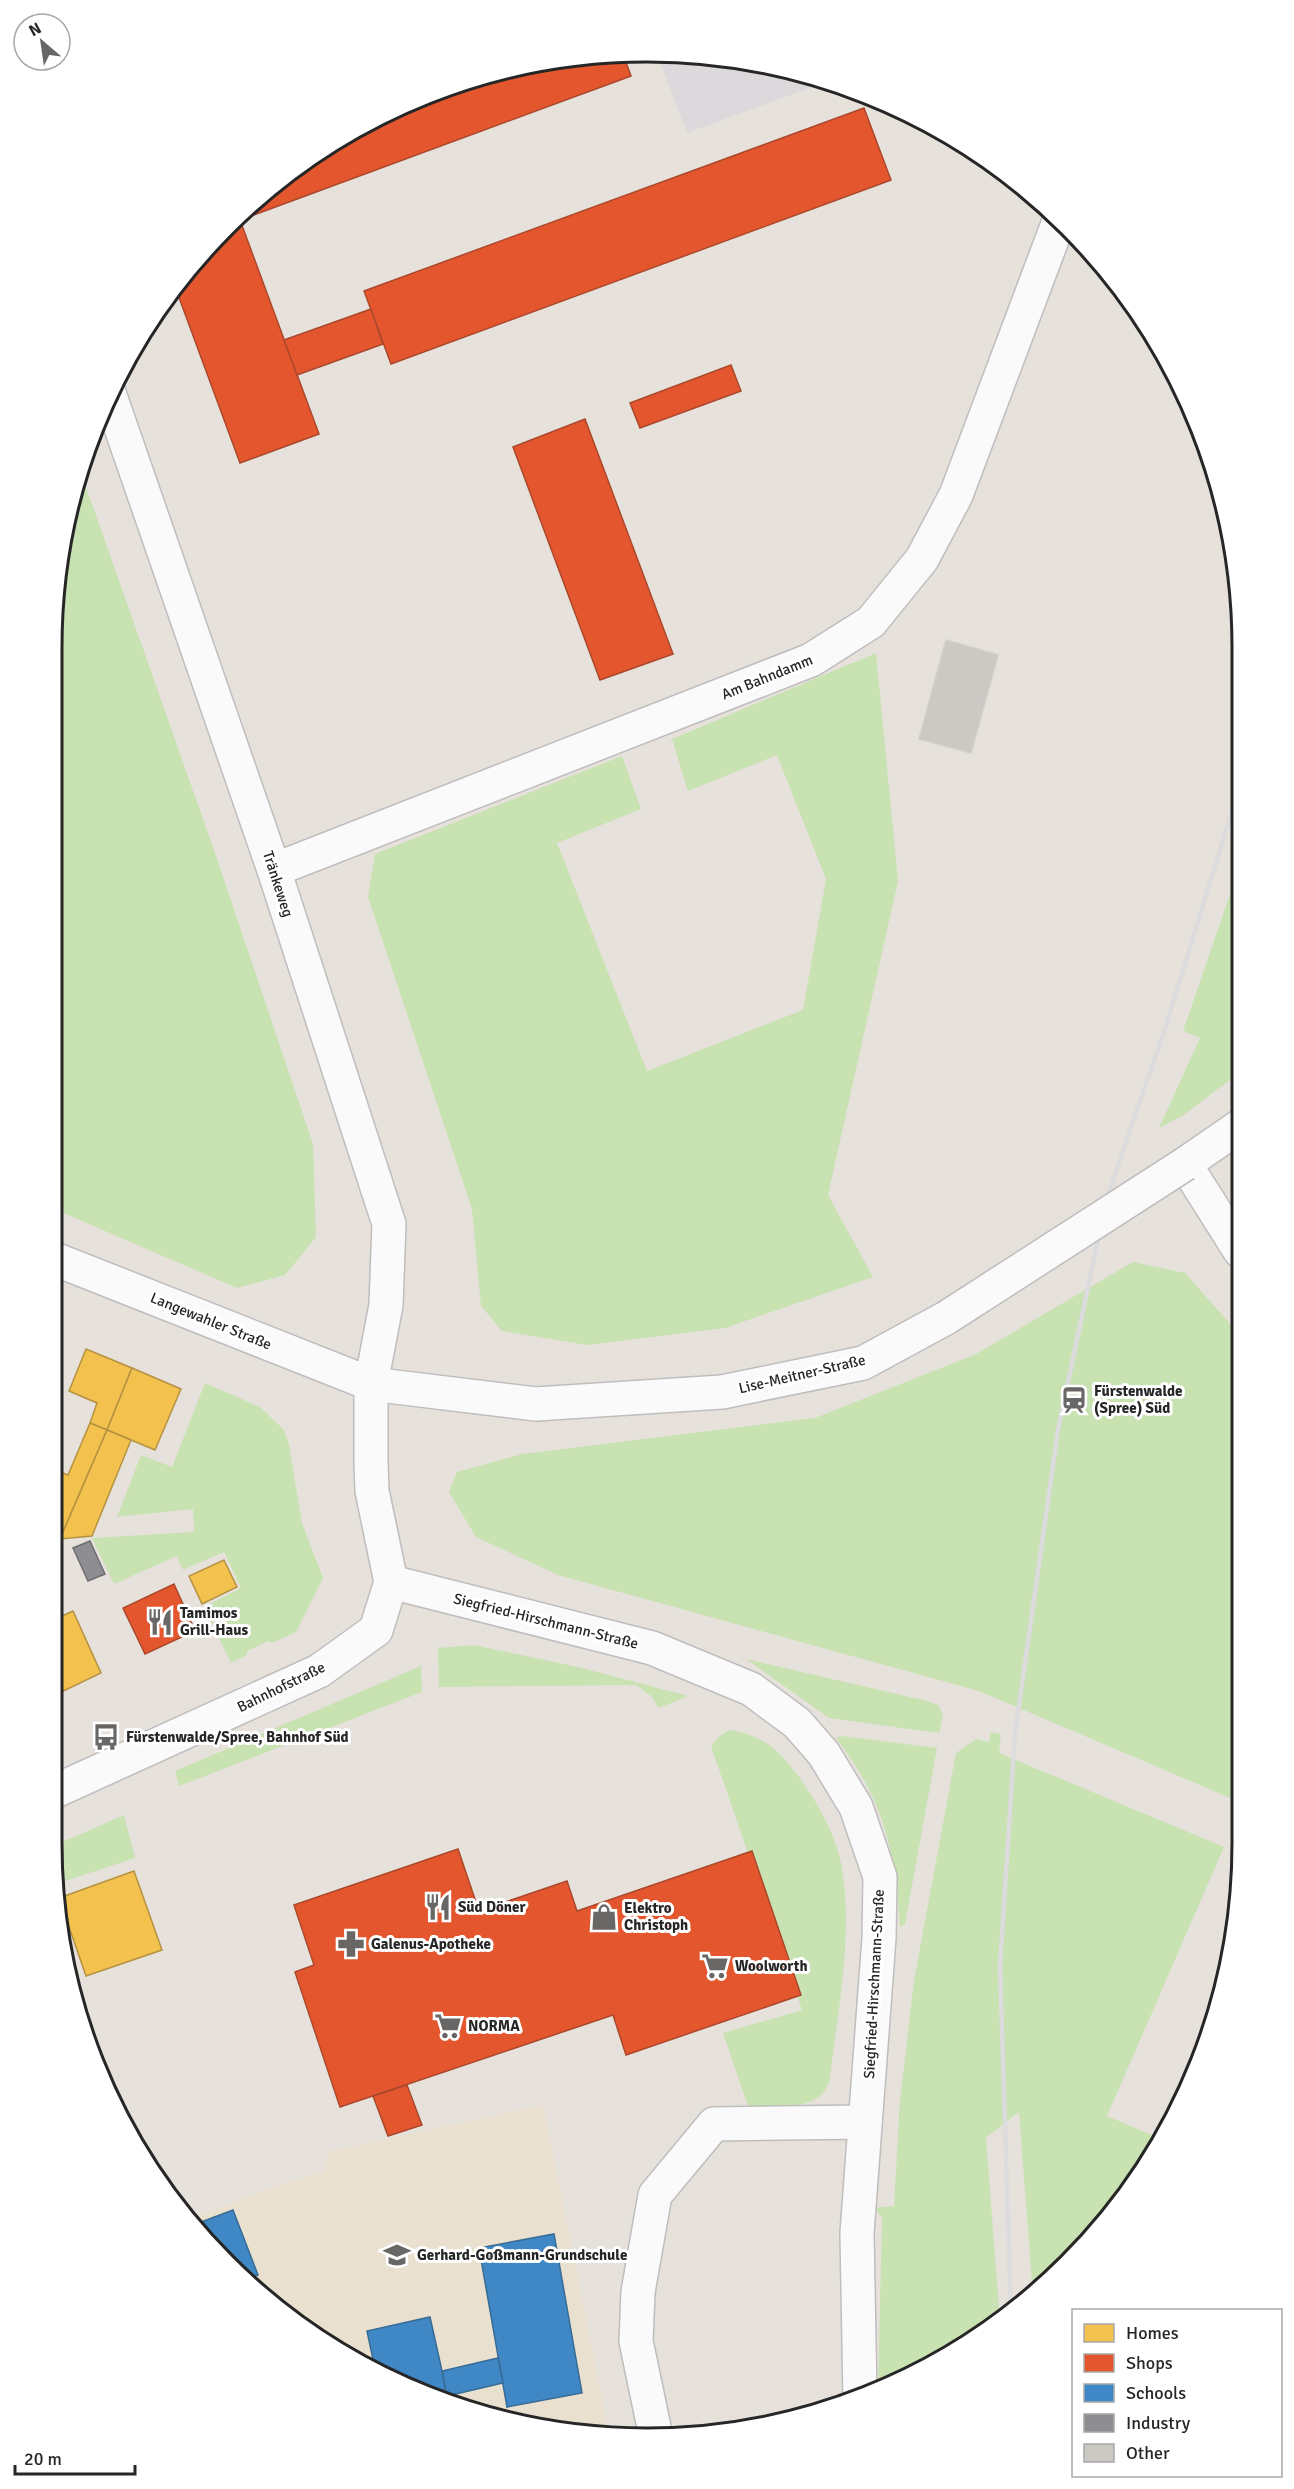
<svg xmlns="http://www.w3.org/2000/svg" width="1294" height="2489" viewBox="0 0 1294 2489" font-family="Signika,sans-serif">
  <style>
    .industrial { fill: #dcd8db }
    .education { fill: #eae0cf }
    .green { fill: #c8e2b2 }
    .homes { fill: #f2c14e; stroke: #b59242; stroke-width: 1.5 }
    .shops { fill: #e4572e; stroke: #ab482c; stroke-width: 1.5 }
    .schools { fill: #3f88c5; stroke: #386b95; stroke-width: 1.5 }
    .industry { fill: #8d8d92; stroke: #6e6e72; stroke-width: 1.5 }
    .building { fill: #ccc9c5; stroke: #d1cdc8; stroke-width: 1.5 }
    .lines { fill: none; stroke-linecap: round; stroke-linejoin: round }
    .minor-casing { stroke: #bfbdbd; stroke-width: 36 }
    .minor { stroke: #fbfafa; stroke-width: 33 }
    .rail { stroke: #dcdbdd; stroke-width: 4.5 }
    .minor-bridge-casing { stroke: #bfbdbd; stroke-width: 36; stroke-linecap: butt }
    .minor-bridge { stroke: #fbfafa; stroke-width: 33 }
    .labels { text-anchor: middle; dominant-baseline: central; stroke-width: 6; stroke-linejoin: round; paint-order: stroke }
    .street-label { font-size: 15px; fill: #262626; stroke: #fff }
    .poi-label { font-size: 15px; font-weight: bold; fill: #262626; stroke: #fff; text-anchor: start }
    .rim { fill: none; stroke: #262626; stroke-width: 3 }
  </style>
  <rect width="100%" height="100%" fill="#e6e1db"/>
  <path class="industrial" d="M686,52L802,71L828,81L687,133L657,53Z"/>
  <path class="education" d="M543,2105L610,2437L493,2418L419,2392L316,2338L254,2290L188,2220L267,2189L324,2172L330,2151Z"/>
  <g class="green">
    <path d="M80,470L215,853L313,1144L316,1237L285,1275L237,1288L52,1208V608L71,493Z"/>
    <path d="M876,653L898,881L828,1195L873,1277L725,1328L587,1345L502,1331L481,1306L472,1209L368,897L375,854L622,756L641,809L557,843L647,1071L803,1010L826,879L777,755L688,791L672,739Z"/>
    <path d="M1239,868V1073L1182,1116L1159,1128L1200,1038L1183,1031Z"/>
    <path d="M1133,1262L1185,1273L1240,1335L1242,1803L979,1691L558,1575L476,1537L449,1492L457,1472L522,1454L815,1418L976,1354Z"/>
    <path d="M205,1383L260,1407L284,1430L289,1445L302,1523L323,1578L296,1632L272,1643L268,1641L247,1651V1655L231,1663L204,1607L241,1588L224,1552L183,1570L177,1556L114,1584L92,1538L194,1532L193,1509L117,1517L141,1455L172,1467Z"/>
    <path d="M474,1645L582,1668L688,1696L659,1708L651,1696L636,1685L439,1687L438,1648Z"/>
    <path d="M746,1659L927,1701L938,1705L943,1715L939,1733L829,1718Z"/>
    <path d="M421,1666L422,1692L179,1786L175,1771Z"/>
    <path d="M729,1730C763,1735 778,1749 799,1777C817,1802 834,1831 841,1863C854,1931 838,2009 830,2078C823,2113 774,2107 748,2106L723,2033L802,2010L711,1746L720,1736Z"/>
    <path d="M991,1732L1001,1734L999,1753L1224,1847L1107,2116L1161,2139L1120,2205L1033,2296L1019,2112L986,2138L1000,2321L978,2338L878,2391L882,2218L874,2208L894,2206L900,2100L914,1981L956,1753L976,1739L989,1742Z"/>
    <path d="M841,1736L937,1748L905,1924L900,1927C895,1850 884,1800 836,1738Z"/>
    <path d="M124,1815L135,1858L56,1884L51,1847Z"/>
  </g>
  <g class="homes">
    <path d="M86,1349L132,1368L107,1430L90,1423L97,1403L69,1391Z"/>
    <path d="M132,1368L181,1389L155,1450L107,1430Z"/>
    <path d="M51,1377L59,1381L51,1398Z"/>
    <path d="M90,1423L107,1430L60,1539H51V1499L63,1473L68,1475Z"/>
    <path d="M107,1430L131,1440L92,1536L60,1539Z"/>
    <path d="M224,1560L237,1587L202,1604L189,1576Z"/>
    <path d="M73,1611L101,1673L51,1697V1621Z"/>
    <path d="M134,1871L162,1950L86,1976L59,1898Z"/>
  </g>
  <g class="shops">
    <path d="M623,54L631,76L240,220L319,434L240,463L174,284L254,199L349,131L456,83L570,56Z"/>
    <path d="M864,108L891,180L391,364L364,291Z"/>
    <path d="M371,309L383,344L297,375L284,340Z"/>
    <path d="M731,365L741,391L640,428L630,403Z"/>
    <path d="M585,419L673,654L600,680L513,447Z"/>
    <path d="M174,1584L195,1631L145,1654L123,1608Z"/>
    <path d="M458,1849L479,1911L567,1881L577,1911L752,1851L801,1995L626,2055L613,2015L340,2107L295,1972L314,1965L294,1905Z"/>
    <path d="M407,2085L422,2125L388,2136L373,2096Z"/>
  </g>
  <g class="schools">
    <path d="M233,2210L258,2275L245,2280L193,2225Z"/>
    <path d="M554,2234L582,2393L507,2407L479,2248Z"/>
    <path d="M430,2317L442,2371L448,2403L419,2392L375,2369L367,2331Z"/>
    <path d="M498,2358L503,2383L447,2396L442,2371Z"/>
  </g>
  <path class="industry" d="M90,1541L105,1574L88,1581L73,1548Z"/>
  <path class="building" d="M946,640L998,655L971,753L919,739Z"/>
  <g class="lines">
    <defs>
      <g id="minor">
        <path d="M274,870L811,660L871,622L922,559L956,495L1059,221"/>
        <path d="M1240,1126L1185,1164L1240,1251"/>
        <path d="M52,1258L371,1384L536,1404L722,1392L863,1363L946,1318"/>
        <path d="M391,1582L652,1648L751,1689L797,1723L824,1754L856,1807L880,1877L879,1938L857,2233L860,2398"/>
        <path d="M51,1793L319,1671L376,1630L391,1582L372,1491L371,1463V1384L386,1305L389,1224L274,870L109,393"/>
        <path d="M656,2437L636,2341L638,2292L655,2195L714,2124L865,2122"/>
      </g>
    </defs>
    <use href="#minor" class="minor-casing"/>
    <use href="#minor" class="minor"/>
    <path class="rail" d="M1011,2312L1000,1966L1015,1734L1058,1430L1107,1197L1165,1029L1239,788"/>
    <defs>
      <path id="minor-bridge" d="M946,1318L1185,1164"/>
    </defs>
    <use href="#minor-bridge" class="minor-bridge-casing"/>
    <use href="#minor-bridge" class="minor-bridge"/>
  </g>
  <defs>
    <symbol id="station-bare" viewBox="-9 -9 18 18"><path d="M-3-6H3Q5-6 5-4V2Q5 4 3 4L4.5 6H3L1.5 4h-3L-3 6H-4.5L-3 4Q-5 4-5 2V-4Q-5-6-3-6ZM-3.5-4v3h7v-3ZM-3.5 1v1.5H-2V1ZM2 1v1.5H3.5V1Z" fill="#696765" stroke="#fff" stroke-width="2.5" paint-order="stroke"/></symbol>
    <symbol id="restaurant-bare" viewBox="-9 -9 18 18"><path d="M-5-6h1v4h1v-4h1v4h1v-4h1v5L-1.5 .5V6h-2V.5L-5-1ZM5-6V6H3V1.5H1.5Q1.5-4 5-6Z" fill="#696765" stroke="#fff" stroke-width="2.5" paint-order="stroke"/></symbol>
    <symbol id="bus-bare" viewBox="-9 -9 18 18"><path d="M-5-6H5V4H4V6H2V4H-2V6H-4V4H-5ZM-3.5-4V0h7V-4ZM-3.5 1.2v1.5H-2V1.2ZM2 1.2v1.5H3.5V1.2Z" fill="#696765" stroke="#fff" stroke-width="2.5" paint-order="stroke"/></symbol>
    <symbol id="shop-bare" viewBox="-9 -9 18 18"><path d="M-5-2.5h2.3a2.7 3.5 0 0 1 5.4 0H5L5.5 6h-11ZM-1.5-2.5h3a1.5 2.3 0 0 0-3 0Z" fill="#696765" stroke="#fff" stroke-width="2.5" paint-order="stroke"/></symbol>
    <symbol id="pharmacy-bare" viewBox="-9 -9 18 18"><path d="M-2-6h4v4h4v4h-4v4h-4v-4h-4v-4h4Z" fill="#696765" stroke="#fff" stroke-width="2.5" paint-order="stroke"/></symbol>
    <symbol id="supermarket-bare" viewBox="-9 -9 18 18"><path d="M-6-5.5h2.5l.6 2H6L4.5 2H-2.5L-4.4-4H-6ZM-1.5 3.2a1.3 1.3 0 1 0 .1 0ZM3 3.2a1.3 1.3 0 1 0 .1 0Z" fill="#696765" stroke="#fff" stroke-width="2.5" paint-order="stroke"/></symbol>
    <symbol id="school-bare" viewBox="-9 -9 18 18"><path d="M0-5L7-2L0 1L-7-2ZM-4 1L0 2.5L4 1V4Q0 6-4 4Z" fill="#696765" stroke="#fff" stroke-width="2.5" paint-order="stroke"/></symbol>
  </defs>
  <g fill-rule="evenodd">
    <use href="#station-bare" x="1055" y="1381" width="38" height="38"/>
    <use href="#restaurant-bare" x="141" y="1603" width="38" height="38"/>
    <use href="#bus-bare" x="87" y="1718" width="38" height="38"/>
    <use href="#restaurant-bare" x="419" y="1888" width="38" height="38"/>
    <use href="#shop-bare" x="585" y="1898" width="38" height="38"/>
    <use href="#pharmacy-bare" x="332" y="1925" width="38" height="38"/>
    <use href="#supermarket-bare" x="696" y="1947" width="38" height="38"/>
    <use href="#supermarket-bare" x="429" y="2007" width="38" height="38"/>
    <use href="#school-bare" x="378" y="2236" width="38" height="38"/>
  </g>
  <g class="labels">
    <g class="street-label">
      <text transform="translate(767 677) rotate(-22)">Am Bahndamm</text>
      <text transform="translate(278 884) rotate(72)">Tränkeweg</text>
      <text transform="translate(211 1321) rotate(22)">Langewahler Straße</text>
      <text transform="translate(802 1374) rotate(-13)">Lise-Meitner-Straße</text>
      <text transform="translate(546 1621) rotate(14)">Siegfried-Hirschmann-Straße</text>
      <text transform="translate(281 1687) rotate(-26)">Bahnhofstraße</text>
      <text transform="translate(874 1984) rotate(-87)">Siegfried-Hirschmann-Straße</text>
    </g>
    <g class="poi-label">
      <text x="1094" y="1391">Fürstenwalde<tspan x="1094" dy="17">(Spree) Süd</tspan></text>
      <text x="180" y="1613">Tamimos<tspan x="180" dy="17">Grill-Haus</tspan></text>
      <text x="126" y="1737">Fürstenwalde/Spree, Bahnhof Süd</text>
      <text x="458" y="1907">Süd Döner</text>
      <text x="624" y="1908">Elektro<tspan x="624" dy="17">Christoph</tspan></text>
      <text x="371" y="1944">Galenus-Apotheke</text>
      <text x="735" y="1966">Woolworth</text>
      <text x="468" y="2026">NORMA</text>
      <text x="417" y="2255">Gerhard-Goßmann-Grundschule</text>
    </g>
  </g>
  <path d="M0 0H1294V2489H0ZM647 62H647A585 585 0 0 1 1232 647V1843A585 585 0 0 1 647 2428H647A585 585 0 0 1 62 1843V647A585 585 0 0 1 647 62Z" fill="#fff" fill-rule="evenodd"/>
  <path class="rim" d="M647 62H647A585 585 0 0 1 1232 647V1843A585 585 0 0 1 647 2428H647A585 585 0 0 1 62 1843V647A585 585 0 0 1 647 62Z"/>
  <rect x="1072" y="2309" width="210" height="168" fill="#ffffff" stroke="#a8a8a8" stroke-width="1.5"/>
  <rect x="1084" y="2324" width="30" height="18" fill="#f2c14e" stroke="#a8a8a8" stroke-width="1.5"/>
  <text x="1126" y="2339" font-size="18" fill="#262626">Homes</text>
  <rect x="1084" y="2354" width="30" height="18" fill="#e4572e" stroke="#a8a8a8" stroke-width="1.5"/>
  <text x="1126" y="2369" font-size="18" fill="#262626">Shops</text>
  <rect x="1084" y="2384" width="30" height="18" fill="#3f88c5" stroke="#a8a8a8" stroke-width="1.5"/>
  <text x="1126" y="2399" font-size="18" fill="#262626">Schools</text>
  <rect x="1084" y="2414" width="30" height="18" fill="#8d8d92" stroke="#a8a8a8" stroke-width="1.5"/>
  <text x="1126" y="2429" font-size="18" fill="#262626">Industry</text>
  <rect x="1084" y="2444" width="30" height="18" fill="#ccc9c5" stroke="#a8a8a8" stroke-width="1.5"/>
  <text x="1126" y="2459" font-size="18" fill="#262626">Other</text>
  <g transform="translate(42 42) rotate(331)"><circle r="28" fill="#ffffff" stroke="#a8a8a8" stroke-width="1.5"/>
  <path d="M0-4.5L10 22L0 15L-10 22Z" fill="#696765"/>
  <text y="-9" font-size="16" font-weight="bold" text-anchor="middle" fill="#262626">N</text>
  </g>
  <path d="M15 2465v9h120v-9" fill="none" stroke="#262626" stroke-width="3"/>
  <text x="24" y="2465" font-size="18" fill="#262626" stroke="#ffffff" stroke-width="4.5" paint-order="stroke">20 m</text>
</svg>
